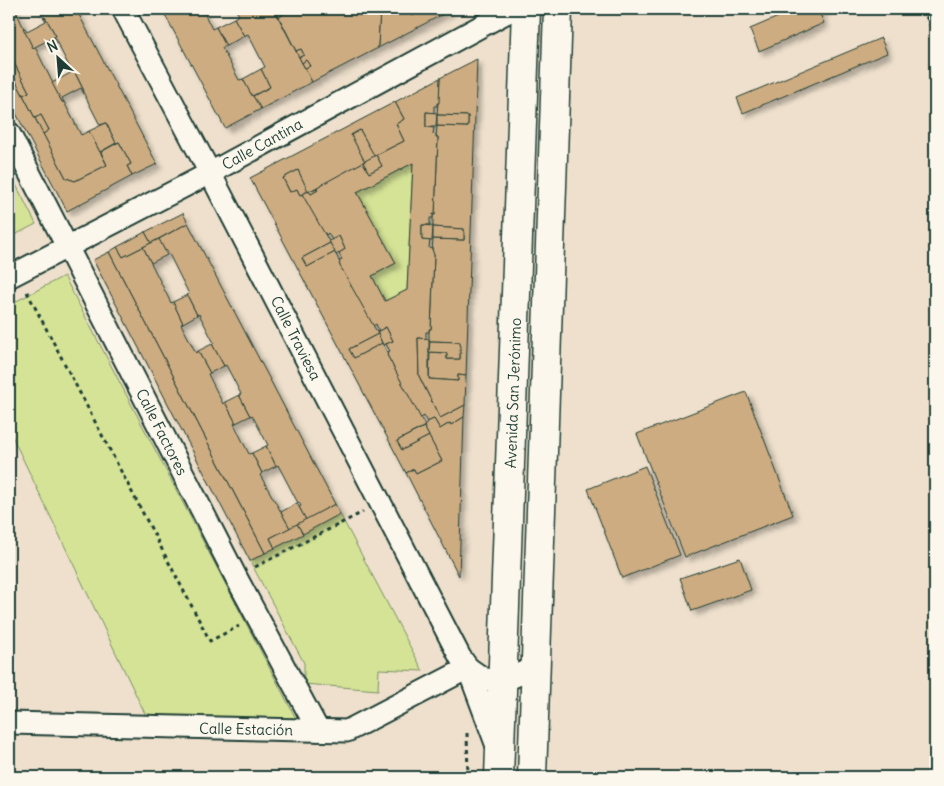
<svg xmlns="http://www.w3.org/2000/svg" width="944" height="786" viewBox="0 0 944 786" font-family="Delius,sans-serif">
  <style>
    .green { fill: #d4e396; stroke: #7a9065 }
    .building { fill: #ceac81; stroke: #1f3d34; fill-rule: evenodd; filter: url(#shadow) }
    .lines { fill: none; stroke-linecap: round; stroke-linejoin: round }
    .minor-casing { stroke: #1f3d34; stroke-width: 25 }
    .major-casing { stroke: #1f3d34; stroke-width: 31 }
    .path { stroke: #1f3d34; stroke-width: 3; stroke-dasharray: 4 4; stroke-linecap: butt }
    .minor { stroke: #fbf7ec; stroke-width: 21 }
    .major { stroke: #fbf7ec; stroke-width: 28 }
    .labels { text-anchor: middle; dominant-baseline: central; stroke-width: 4; stroke-linejoin: round; paint-order: stroke }
    .street-label { font-size: 15px; fill: #1f3d34; stroke: #fbf7ec }
  </style>
  <defs>
    <filter id="shadow"><feDropShadow dx="4.5" dy="4.5" stdDeviation="2.5" flood-color="#0004"/></filter>
  </defs>
  <rect width="100%" height="100%" fill="#eee0cc"/>
  <filter id="ink" filterUnits="userSpaceOnUse"><feTurbulence type="fractalNoise" baseFrequency=".02" numOctaves="2"/><feDisplacementMap in="SourceGraphic" scale="10" xChannelSelector="R" yChannelSelector="G"/><feConvolveMatrix kernelMatrix="1 2 1 2 8 2 1 2 1" color-interpolation-filters="sRGB"/></filter>
  <g filter="url(#ink)">
    <g class="green">
      <path d="M413,163L407,290L385,301L372,276L396,263L357,192Z"/>
      <path d="M9,171L36,224L9,238Z"/>
      <path d="M64,276L301,728L149,722L9,430V305Z"/>
      <path d="M340,514L423,671L379,669L378,690L304,684V663L250,561Z"/>
    </g>
    <g class="building">
      <path d="M9,9H15L33,48L35,47L62,102H64L81,135L89,131L107,165L75,181L66,178L43,134L49,130L41,115L35,118L23,95L29,92L13,61L9,63Z"/>
      <path d="M39,9H76L157,164L132,176L127,166L131,164L119,142L116,143L106,123L100,125L83,92L84,91L74,71L72,72L54,37L56,36L45,17L44,18Z"/>
      <path d="M162,9H202L212,29L216,27L226,46L222,48L239,80L243,79L261,109L225,128Z"/>
      <path d="M235,9H274L312,82L261,109L253,96L270,87L261,69L265,67L248,34L244,36L234,18L239,15Z"/>
      <path d="M274,9H375V11L380,12L378,48L312,82L305,68L310,66L306,60L302,63L299,57L304,55L301,49L296,51L279,17L283,15L280,9L275,11Z"/>
      <path d="M280,9L283,15L279,17L275,11Z"/>
      <path d="M380,9H453L378,48Z"/>
      <path d="M408,9H425L412,16Z"/>
      <path d="M797,9H827L819,12L824,23L759,51L750,29Z"/>
      <path d="M45,17L56,36L33,48L23,28H25L27,31L46,21L44,18Z"/>
      <path d="M234,18L244,36L226,46L216,27Z"/>
      <path d="M881,38L887,53L743,113L737,98Z"/>
      <path d="M301,49L304,55L299,57L296,51Z"/>
      <path d="M477,59L466,376L458,375V381L429,379L430,352L447,353V359H460V342L430,341L429,342V329H431L434,255L432,252L433,239L464,240V229L433,227V214L435,215L438,137H436L437,126L468,127V116L437,115L440,78Z"/>
      <path d="M306,60L310,66L305,68L302,63Z"/>
      <path d="M13,61L29,92L23,95L9,68V63Z"/>
      <path d="M9,68L66,178L75,181L107,165L101,152L119,142L131,164L127,166L132,176L67,211L9,100Z"/>
      <path d="M261,69L270,87L252,96L243,79Z"/>
      <path d="M74,71L84,91L83,92L81,88L62,98L64,102H62L52,83Z"/>
      <path d="M440,78L439,103H437V106H434V113L426,112V127L434,128L433,134L436,135V137H438L435,215L433,214V218H430V225H422V240H430L429,248L432,249L434,255L431,329H429V332H426V339L418,338L419,376L440,418L465,405L464,417L451,425L450,423L440,429L434,419L427,422L424,416L421,418L419,416L387,355L388,354L387,352L390,351L386,344L393,341L386,327L379,331L376,324L373,326L371,325L339,264L340,263L339,261L342,260L339,253L345,249L339,236L332,240L328,233L326,235L325,233H323L302,194L309,191L311,194L318,190L317,188L319,185L363,162L369,173L382,166L376,155L404,141L396,124L404,119L395,102ZM413,163L407,290L385,301L372,276L396,263L357,192Z"/>
      <path d="M395,102L404,119L396,124L404,141L374,156L360,130L351,135L365,161L308,192L298,170L283,178L290,192L297,189L300,195L302,194L330,243L302,258L307,267L335,252L340,263L339,264L378,334L349,349L354,358L382,343L388,354L387,355L425,426L397,441L402,450L429,436L442,461L416,474L414,469L406,473L250,178Z"/>
      <path d="M426,112L437,113L436,127H426Z"/>
      <path d="M41,115L49,130L43,134L35,118Z"/>
      <path d="M437,115L468,116V127L437,126Z"/>
      <path d="M106,123L116,143L100,152L89,131Z"/>
      <path d="M360,130L375,157L365,162L351,135Z"/>
      <path d="M376,155L382,166L369,173L363,162Z"/>
      <path d="M298,170L308,191L300,195L297,189L290,192L283,178Z"/>
      <path d="M317,188L318,190L311,194L309,191Z"/>
      <path d="M183,213L188,223L151,243L145,232Z"/>
      <path d="M188,223L335,504L306,520L299,507L301,506L299,502L298,503L278,465L276,466L266,446L268,445L252,415L250,416L239,395L241,394L226,365L224,366L212,344L214,343L199,314L197,315L187,295L189,294L167,250L165,251L159,240V239Z"/>
      <path d="M422,225L433,226L432,241L422,240Z"/>
      <path d="M433,227L464,229V240L433,239Z"/>
      <path d="M145,232L151,243L123,257L117,247Z"/>
      <path d="M339,236L345,249L336,255L329,241Z"/>
      <path d="M159,239L167,255L151,263L143,247Z"/>
      <path d="M330,243L335,252L307,267L302,258Z"/>
      <path d="M117,247L123,257L143,247L171,303L173,302L183,323L181,324L196,353L198,351L210,373L208,374L223,404L225,402L236,423L234,424L249,454L252,453L262,473L260,475L289,526L290,528L270,538L275,548L265,553L109,252Z"/>
      <path d="M109,252L265,553L250,561L93,260Z"/>
      <path d="M187,295L197,315L183,323L173,302Z"/>
      <path d="M386,327L393,341L383,345L377,332Z"/>
      <path d="M378,334L382,343L354,358L349,349Z"/>
      <path d="M418,338L429,339V379L458,381V375L466,376L465,405L440,418L419,376Z"/>
      <path d="M430,341L460,342V359H447V353L429,352Z"/>
      <path d="M212,344L224,366L210,373L198,351Z"/>
      <path d="M746,392L793,515L685,557L637,434Z"/>
      <path d="M239,395L250,416L236,423L225,402Z"/>
      <path d="M464,417L459,576L406,473L414,469L416,474L442,461L424,427L427,422L434,419L440,429L450,423L451,425Z"/>
      <path d="M424,427L429,436L402,450L397,441Z"/>
      <path d="M266,446L276,466L262,473L252,453Z"/>
      <path d="M645,466L680,555L622,578L588,489Z"/>
      <path d="M297,503L306,520L290,528L281,512Z"/>
      <path d="M335,504L340,514L303,534L297,524Z"/>
      <path d="M297,524L303,534L275,548L270,538Z"/>
      <path d="M740,558L751,590L692,611L680,578Z"/>
    </g>
    <g class="lines">
      <defs>
        <g id="minor">
          <path d="M123,9L210,173L460,657L468,668L497,746"/>
          <path d="M9,133L236,577L318,730"/>
          <path d="M9,277L210,173L513,9"/>
          <path d="M9,723L347,731L468,668L484,679L503,681L536,667"/>
        </g>
        <g id="major">
          <path d="M499,777L526,9"/>
          <path d="M532,777L558,9"/>
        </g>
      </defs>
      <use href="#minor" class="minor-casing"/>
      <use href="#major" class="major-casing"/>
      <g class="path">
        <path d="M923,9L935,37"/>
        <path d="M27,292L210,641L239,626"/>
        <path d="M255,567L363,512"/>
        <path d="M467,733L468,777"/>
      </g>
      <use href="#minor" class="minor"/>
      <use href="#major" class="major"/>
    </g>
  </g>
  <g class="labels">
    <g class="street-label">
      <text transform="translate(262 144) rotate(-29)">Calle Cantina</text>
      <text transform="translate(296 338) rotate(63)">Calle Traviesa</text>
      <text transform="translate(513 393) rotate(-88)">Avenida San Jerónimo</text>
      <text transform="translate(162 432) rotate(63)">Calle Factores</text>
      <text transform="translate(246 729) rotate(1)">Calle Estación</text>
    </g>
  </g>
  <rect width="944" height="786" fill="none" stroke="#fbf7ec" stroke-width="30"/>
  <rect x="15" y="15" width="914" height="756" fill="none" stroke="#1f3d34" stroke-width="2" filter="url(#ink)"/>
  <g transform="translate(58 58) rotate(334)" stroke="#fbf7ec" stroke-width="4" paint-order="stroke">
  <path d="M0-4L9 19L0 12L-9 19Z" fill="#1f3d34"/>
  <text y="-8" font-size="14" font-weight="bold" text-anchor="middle" fill="#1f3d34">N</text>
  </g>
</svg>
